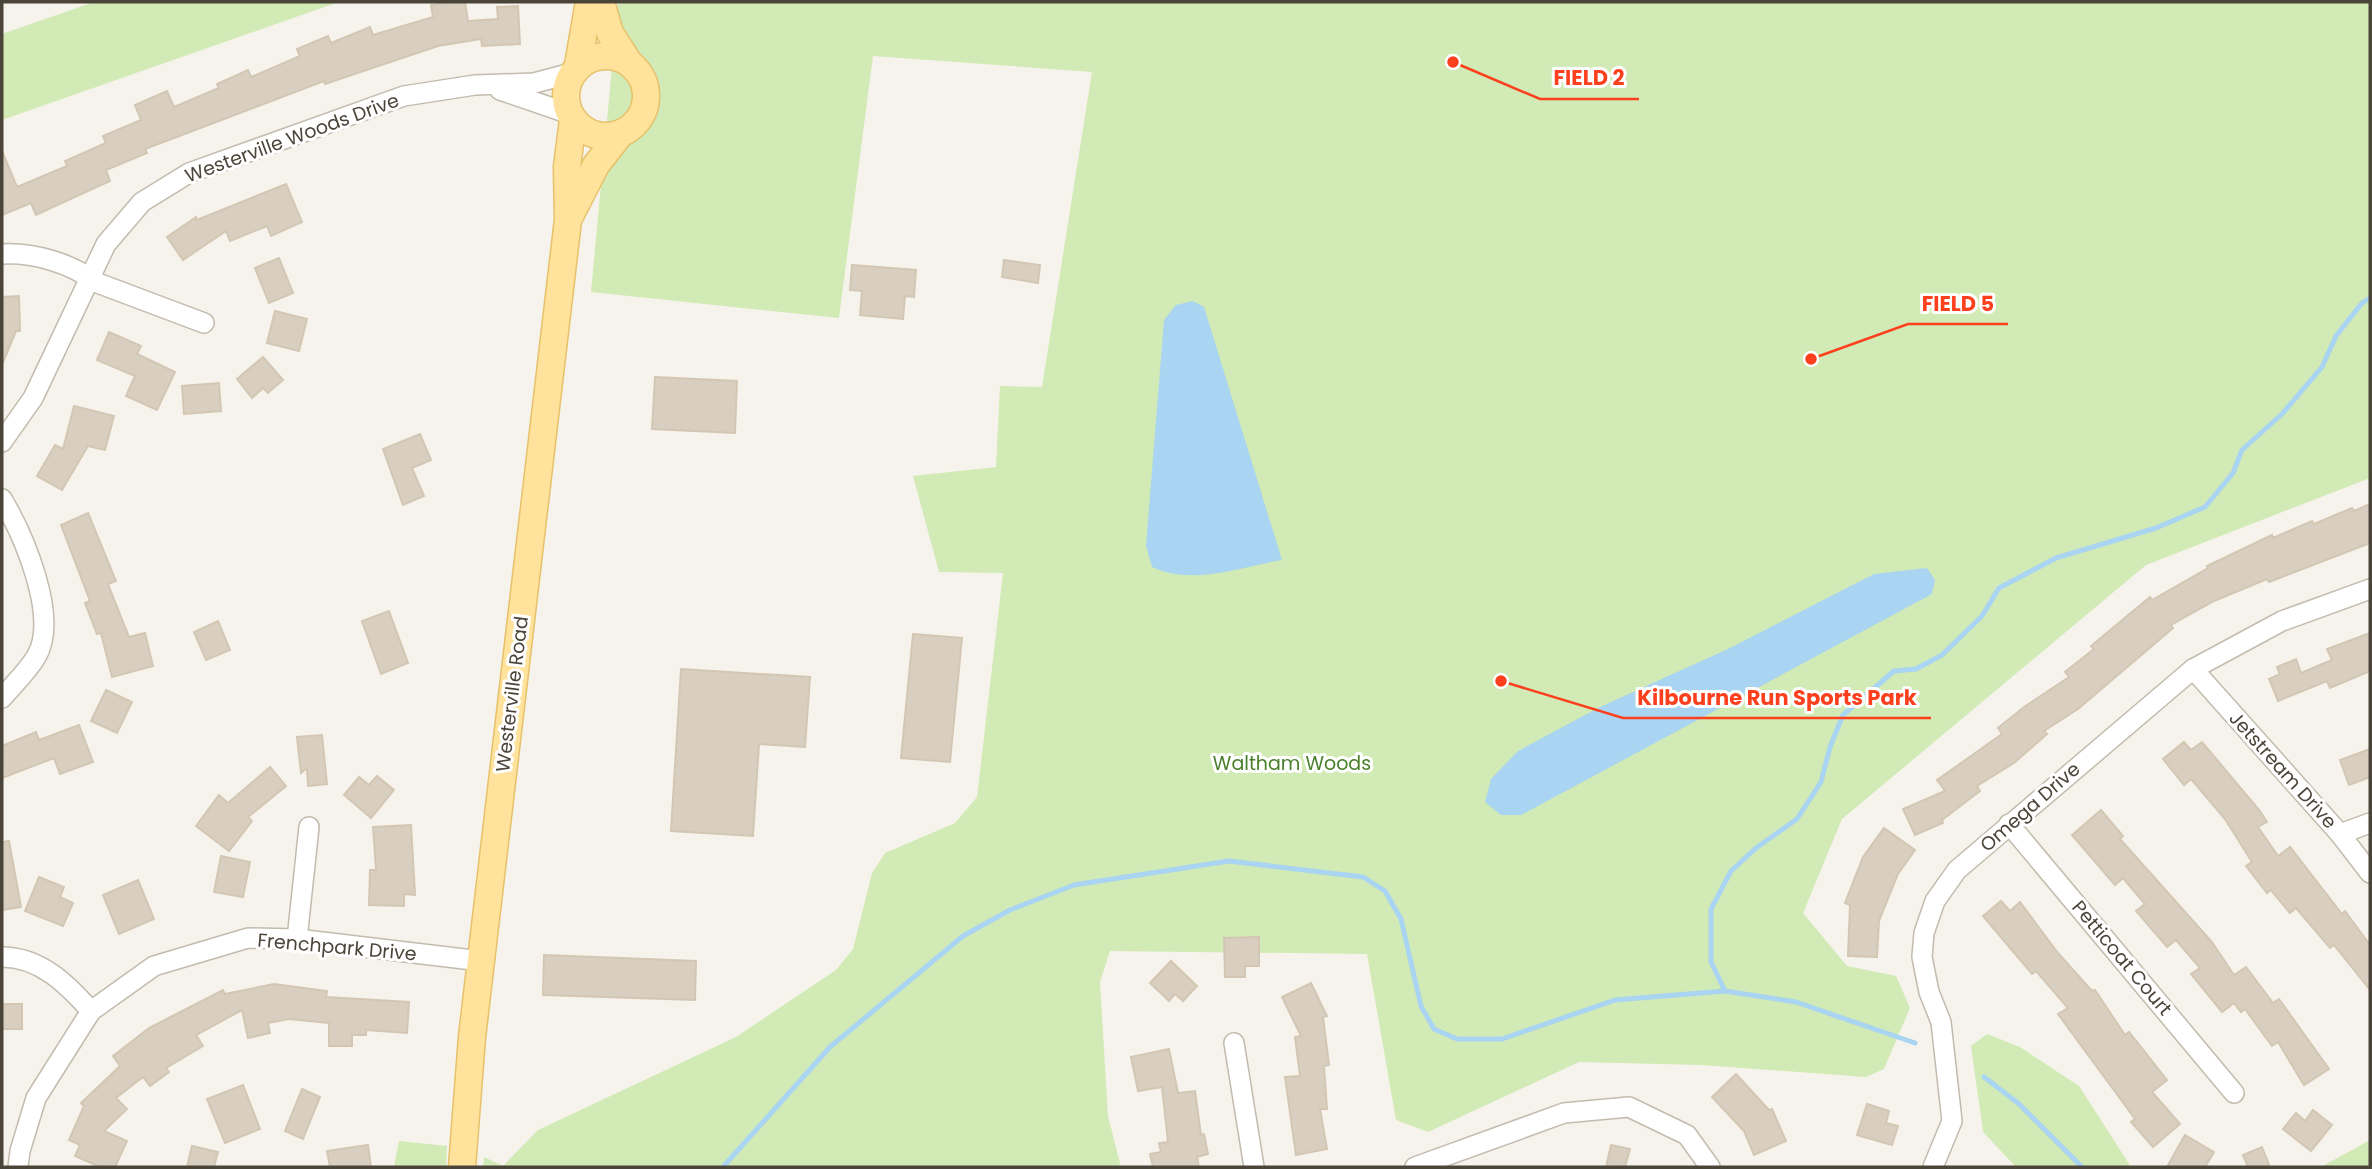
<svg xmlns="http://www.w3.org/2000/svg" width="2372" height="1169" viewBox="0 0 2372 1169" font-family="Poppins,sans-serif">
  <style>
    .green { fill: #d2eab5 }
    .water { fill: #a9d4f2 }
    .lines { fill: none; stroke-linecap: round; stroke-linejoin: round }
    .stream { stroke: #a9d4f2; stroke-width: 5 }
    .building { fill: #d8cfc1; stroke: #d3c7b4; stroke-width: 2 }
    .minor-casing { stroke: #c2bbae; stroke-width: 22 }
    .major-casing { stroke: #e6c16a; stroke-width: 29 }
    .minor { stroke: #fff; stroke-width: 19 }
    .major { stroke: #ffe39c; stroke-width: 26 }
    .labels { text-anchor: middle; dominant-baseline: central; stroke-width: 6; stroke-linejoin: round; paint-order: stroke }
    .street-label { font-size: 19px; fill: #4b4439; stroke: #fff }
    .park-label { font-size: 19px; fill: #4a7f2a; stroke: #fff }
    .leader { fill: none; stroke: #fc3f1d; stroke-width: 2.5 }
    .callout-dot { fill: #fc3f1d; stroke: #fff; stroke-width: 2.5 }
    .callout-label { font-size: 21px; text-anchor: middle; font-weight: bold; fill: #fc3f1d; stroke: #fff; stroke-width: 6; stroke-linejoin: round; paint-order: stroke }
  </style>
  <rect width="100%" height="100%" fill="#f6f3ec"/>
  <g class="green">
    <path d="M94,2H339L2,120V34Z"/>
    <path d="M618,2H2370V478L2146,565L1842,819L1803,913L1847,966L1896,976L1910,1008L1884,1069L1866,1077L1701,1065L1579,1062L1428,1132L1396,1120L1367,954L1110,951L1100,982L1108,1116L1121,1167H483L484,1157L503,1166L538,1130L736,1037L836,970L853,949L872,873L885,853L955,823L977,797L1003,573L939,572L913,476L996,467L1000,386L1042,387L1092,72L873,56L839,318L591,292Z"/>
    <path d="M1987,1034L2020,1047L2079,1086L2131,1167H2016L1983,1132L1971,1046Z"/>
    <path d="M2370,1140V1167H2321Z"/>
    <path d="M399,1141L447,1146L446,1167H394Z"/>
  </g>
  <g class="water">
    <path d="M1193,301L1204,307L1282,560C1241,567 1191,586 1152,567L1146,546L1164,320L1176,305Z"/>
    <path d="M1927,568L1935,580L1932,594L1521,815H1501L1485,802L1491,779L1518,751L1600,707L1730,648L1874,574Z"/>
  </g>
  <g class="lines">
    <g class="stream">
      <path d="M1725,991L1711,962V909L1731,871L1756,848L1797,819L1821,782L1830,747L1843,715L1894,671L1916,669L1942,655L1982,616L1999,588L2056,558L2156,528L2205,507L2233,473L2242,450L2282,414L2322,367L2336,336L2362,303L2370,298"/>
      <path d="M1984,1077L2018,1103L2082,1167"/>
      <path d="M723,1167L830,1047L963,936L1010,910L1074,885L1229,861L1363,877L1385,891L1401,919L1421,1006L1434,1029L1457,1039H1502L1615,1000L1725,991L1796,1002L1915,1043"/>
    </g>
  </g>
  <g class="building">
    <path d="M450,2H465L468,21L498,19L497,7L518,6L520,44L482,46L481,39L438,46L325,84L324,81L145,149L147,153L106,170L110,181L36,215L31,203L2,215V151L17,187L67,166L65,161L106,143L103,136L141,120L135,105L167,91L174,107L219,88L217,84L248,70L251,77L300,56L297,49L328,36L331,43L370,27L373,35L433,17L431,5Z"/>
    <path d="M286,184L302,222L271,236L267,226L230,241L226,231L183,260L167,237L196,217L197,220Z"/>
    <path d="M279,258L293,293L269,303L255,268Z"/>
    <path d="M1004,260L1040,265L1038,283L1002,277Z"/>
    <path d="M852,265L916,270L914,297L905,296L903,319L860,315L862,291L850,290Z"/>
    <path d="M19,296L20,331H16L2,365V297Z"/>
    <path d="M275,311L307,319L299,351L267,343Z"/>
    <path d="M109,332L141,346L137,354L175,372L157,410L126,396L135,376L97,360Z"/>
    <path d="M263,357L283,380L268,393L263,388L252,398L237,379Z"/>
    <path d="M655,377L737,381L735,433L652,429Z"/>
    <path d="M219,383L221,411L184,414L182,386Z"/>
    <path d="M74,406L114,416L105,450L88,446L62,490L37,476L55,445L63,449Z"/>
    <path d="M420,434L431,460L412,468L424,496L403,505L383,449Z"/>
    <path d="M2370,504V543L2269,582L2267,579L2214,601L2171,625L2173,628L2078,709L2044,731L2047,734L2014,763L1977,786L1980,791L1942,820L1943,823L1915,835L1903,809L1945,791L1937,780L2002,734L1998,728L2024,707L2069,677L2065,672L2094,649L2091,646L2150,597L2152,600L2208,568L2207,566L2272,535L2273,538L2312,521L2314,524L2352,508L2354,511Z"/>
    <path d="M88,513L116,581L108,584L129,637L145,633L153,666L112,677L101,633L97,634L85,603L90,601L61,525Z"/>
    <path d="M389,611L408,663L381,674L362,621Z"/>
    <path d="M218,621L230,650L206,660L194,632Z"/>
    <path d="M2370,633V671L2330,688L2327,681L2278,701L2269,679L2280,674L2277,667L2296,659L2301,673L2332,660L2327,649Z"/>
    <path d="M913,634L962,638L950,762L901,758Z"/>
    <path d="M681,669L810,677L805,747L759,744L753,836L671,831Z"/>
    <path d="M106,690L132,702L117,733L91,721Z"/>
    <path d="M79,725L93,762L60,774L54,758L2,778V746L36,732L39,740Z"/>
    <path d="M322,735L327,784L308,786L307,768L301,773L297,737Z"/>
    <path d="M2184,742L2191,750L2202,742L2260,811L2267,822L2258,827L2278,856L2290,847L2342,914L2345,911L2356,926L2370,945V990L2334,945L2330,948L2296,908L2290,913L2271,890L2267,893L2246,866L2252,862L2225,819L2191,779L2184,785L2163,759Z"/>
    <path d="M2370,749V777L2349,785L2340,760Z"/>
    <path d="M270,767L286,786L248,817L252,821L229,851L196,826L219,795L228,803Z"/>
    <path d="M377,776L394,790L371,818L344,795L359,777L369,785Z"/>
    <path d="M2101,810L2123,836L2120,839L2212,942L2234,975L2246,967L2273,1003L2279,999L2329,1069L2304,1085L2278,1042L2272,1046L2245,1009L2241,1012L2234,1003L2222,1012L2191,974L2200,968L2176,940L2167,947L2136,911L2145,904L2123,878L2115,885L2072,835Z"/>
    <path d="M411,825L415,895L404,894V906L369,905L370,870H376L373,827Z"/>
    <path d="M1884,828L1915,850L1898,874L1879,921L1877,957L1848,956L1850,905L1845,903L1863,857Z"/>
    <path d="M9,841L21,907L2,910V842Z"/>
    <path d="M221,856L250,862L243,897L214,892Z"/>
    <path d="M39,877L64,887L60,897L73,903L63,926L25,911Z"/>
    <path d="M138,880L154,919L119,934L103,895Z"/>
    <path d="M2001,901L2010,911L2020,902L2058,953L2092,991L2095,990L2125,1035L2129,1032L2167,1080L2152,1092L2180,1124L2153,1147L2131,1122L2135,1119L2058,1014L2068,1008L2036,971L2032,974L1983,916Z"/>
    <path d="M1259,937V966H1245V977H1225L1224,938Z"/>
    <path d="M544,955L696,961L695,1000L543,995Z"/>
    <path d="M1171,961L1197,986L1183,1001L1175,994L1169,1001L1150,983Z"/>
    <path d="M1311,983L1327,1016L1323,1017L1329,1065L1324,1066L1327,1109H1320L1327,1149L1296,1155L1285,1077L1300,1076L1295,1037L1301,1036L1282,997Z"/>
    <path d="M274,984L327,991L326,997L409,1002L407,1033L366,1030V1035H352V1046H329V1023L289,1019L268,1023L270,1033L248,1038L242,1010L196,1035L203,1046L166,1068L169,1072L150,1086L143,1077L116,1098L127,1109L104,1131L127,1141L115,1167H100L75,1156L80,1145L69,1140L84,1106L81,1103L120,1066L113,1056L149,1028L223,990L225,994Z"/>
    <rect x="2" y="1004" width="20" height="25"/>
    <path d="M1169,1049L1178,1093L1195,1091L1201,1135L1204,1134L1208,1154L1197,1157L1199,1167H1153L1150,1154L1161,1152L1159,1143L1168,1142L1162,1087L1138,1091L1131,1057Z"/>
    <path d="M1736,1074L1769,1110L1772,1109L1786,1141L1754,1155L1744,1131L1712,1097Z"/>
    <path d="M243,1085L260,1129L225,1143L207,1099Z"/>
    <path d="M302,1089L320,1097L303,1139L285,1131Z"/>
    <path d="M1867,1104L1889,1111L1886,1123L1898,1126L1892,1145L1857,1135Z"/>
    <path d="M2313,1110L2332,1125L2311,1151L2283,1129L2296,1113L2305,1121Z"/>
    <path d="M2185,1135L2214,1152L2205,1167H2167Z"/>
    <path d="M368,1145L371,1167H330L327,1151Z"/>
    <path d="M1611,1145L1630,1149L1625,1167H1606Z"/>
    <path d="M192,1146L218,1152L214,1167H187Z"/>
    <path d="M2262,1147L2270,1167H2248L2243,1155Z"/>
  </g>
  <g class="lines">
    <defs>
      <g id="minor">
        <path d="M500,90L570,114"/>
        <path d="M2,254C32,252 71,263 95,282L204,323"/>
        <path d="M2,442L33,398L106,244L142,202L189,173L404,96L475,85L534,83L572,73"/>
        <path d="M2,499C23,534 60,618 36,657C27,672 13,685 2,698"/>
        <path d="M2193,669L2340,834L2370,873"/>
        <path d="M2009,824L2234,1093"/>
        <path d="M2340,834L2370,823"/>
        <path d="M297,939L309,827"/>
        <path d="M2,957C40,957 67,984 91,1011"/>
        <path d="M1234,1043L1254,1167"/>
        <path d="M18,1167L20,1151L36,1098L91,1011L154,966L248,938L297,939L481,961"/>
        <path d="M1415,1167L1564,1113L1629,1107L1687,1135L1710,1167"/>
        <path d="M1933,1167L1952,1121L1941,1022L1929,992L1922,957L1924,933L1935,901L1957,870L2193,669L2282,621L2370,589"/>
      </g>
      <g id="major">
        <path d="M601,2L610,33L628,61"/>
        <circle cx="606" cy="96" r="40"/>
        <path d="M578,65L589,2"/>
        <path d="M570,216L596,165L621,133"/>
        <path d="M462,1167L472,1037L568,220L567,167L573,120"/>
      </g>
    </defs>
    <use href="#minor" class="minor-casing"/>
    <use href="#major" class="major-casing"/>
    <use href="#minor" class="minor"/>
    <use href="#major" class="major"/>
  </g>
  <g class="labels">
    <g class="street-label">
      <text transform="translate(292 138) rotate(-20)">Westerville Woods Drive</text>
      <text transform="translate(512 694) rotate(-83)">Westerville Road</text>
      <text transform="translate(2283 770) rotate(48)">Jetstream Drive</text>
      <text transform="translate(2030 807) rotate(-41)">Omega Drive</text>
      <text transform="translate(337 947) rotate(5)">Frenchpark Drive</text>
      <text transform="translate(2122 958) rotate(50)">Petticoat Court</text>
    </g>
    <g class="park-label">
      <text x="1292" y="763">Waltham Woods</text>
    </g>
  </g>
  <path class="leader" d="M1453 62L1540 99H1639M1811 359L1908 324H2008M1501 681L1623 718H1931"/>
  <g class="callout-dot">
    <circle cx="1453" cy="62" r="7"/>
    <circle cx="1811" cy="359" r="7"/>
    <circle cx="1501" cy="681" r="7"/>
  </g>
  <g class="callout-label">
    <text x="1589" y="85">FIELD 2</text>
    <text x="1958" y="311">FIELD 5</text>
    <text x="1777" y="705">Kilbourne Run Sports Park</text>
  </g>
  <rect width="2372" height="1169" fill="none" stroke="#4b4439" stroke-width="7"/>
</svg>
